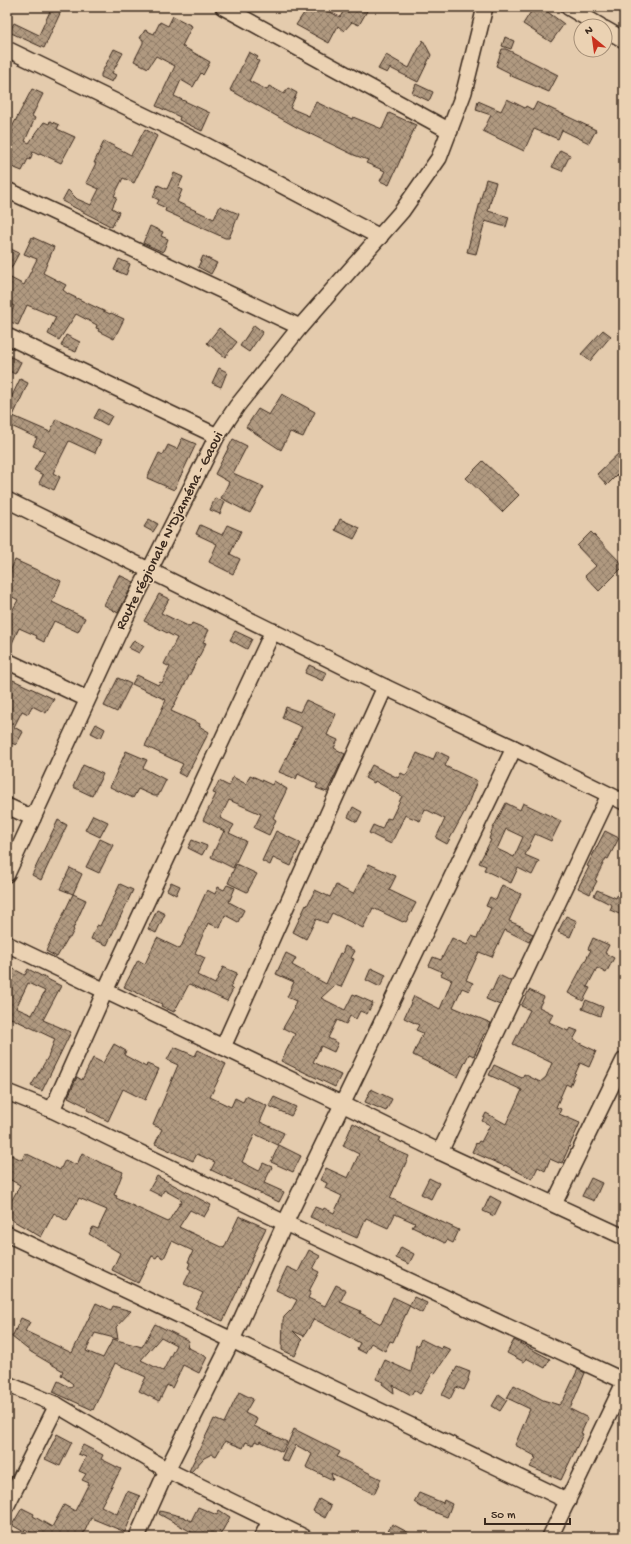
<svg xmlns="http://www.w3.org/2000/svg" width="631" height="1544" viewBox="0 0 631 1544" font-family="'Gochi Hand',sans-serif">
  <style>
    .building { fill: url(#building-cross-hatch); stroke: #3b2a1e; fill-rule: evenodd }
    .lines { fill: none; stroke-linecap: round; stroke-linejoin: round }
    .minor-casing { stroke: #3b2a1e; stroke-width: 18 }
    .minor { stroke: #ebd2b3; stroke-width: 15 }
    .labels { text-anchor: middle; dominant-baseline: central; stroke-width: 3; stroke-linejoin: round; paint-order: stroke }
    .street-label { font-size: 15px; fill: #3b2a1e; stroke: #ebd2b3 }
  </style>
  <defs>
    <pattern id="building-cross-hatch" width="8" height="8" patternUnits="userSpaceOnUse"><rect width="8" height="8" fill="#b09980"/><path d="M0 0l8 8M0 8l8-8" fill="none" stroke="#907d68"/></pattern>
  </defs>
  <rect width="100%" height="100%" fill="#e4cbad"/>
  <filter id="ink" filterUnits="userSpaceOnUse"><feTurbulence type="fractalNoise" baseFrequency=".025" numOctaves="2"/><feDisplacementMap in="SourceGraphic" scale="8" xChannelSelector="R" yChannelSelector="G"/><feConvolveMatrix kernelMatrix="1 2 1 2 8 2 1 2 1" color-interpolation-filters="sRGB"/></filter>
  <g filter="url(#ink)">
    <g class="building">
      <path d="M52,7H63L44,48L9,32L14,23L39,35Z"/>
      <path d="M308,7H320L340,17L346,7H360L367,11L359,25L352,22L344,31L338,26L329,43L296,25Z"/>
      <path d="M534,7H541L564,24L551,42L523,24Z"/>
      <path d="M173,16L192,26L182,46L210,62L203,75L201,73L193,87L181,80L174,96L210,113L202,131L179,120L180,117L156,106L175,66L156,56L148,68L134,61L143,43V40L140,38L145,30L154,34L160,22L168,26Z"/>
      <path d="M505,37L514,41L511,49L502,46Z"/>
      <path d="M423,40L431,55L418,82L390,68L387,73L378,69L386,55L409,68Z"/>
      <path d="M114,49L123,53L112,73L116,75L112,82L101,77V74Z"/>
      <path d="M502,49H506L558,75L549,92L509,75L510,73L496,66Z"/>
      <path d="M249,52L258,57L256,60L259,61L249,81L267,90L269,86L284,94L288,88L297,93L290,108L309,116L316,102L352,119L353,117L382,129L389,113L416,125L389,185L380,181L385,171L366,163L368,160L354,155L298,128L230,90Z"/>
      <path d="M416,84L433,92L429,101L412,93Z"/>
      <path d="M32,89L43,94L32,116L35,118L25,141L29,143L44,122L49,124L50,121L59,125L57,129L75,137L61,163L40,153L39,155L33,152L30,160L28,159L22,171L7,165V144L13,131L11,129Z"/>
      <path d="M507,99L525,108L526,106L533,110L537,102L596,130L589,143L562,130L558,139L534,129L524,151L483,131L491,115L476,110L478,101L501,111Z"/>
      <path d="M145,129L157,136L134,183L123,178L114,196L117,197L112,208L119,212L112,227L62,201L68,190L77,199L91,205L99,189L86,183L96,163H94L104,141L131,155Z"/>
      <path d="M560,150L570,155L562,171L552,167Z"/>
      <path d="M174,173L183,177L178,188L182,190L177,202L214,219L220,206L239,214L229,238H225L165,211L166,208L157,204L159,200L153,197L158,185L167,189Z"/>
      <path d="M486,179L496,182L488,211L509,217L506,227L485,221L476,254L467,252Z"/>
      <path d="M150,226L163,232L161,236L168,239L163,252L143,243Z"/>
      <path d="M32,237L54,247L43,273L66,285L63,290L68,294L110,314L111,313L124,319L114,339L98,331L99,329L96,328L97,325L76,314L59,340L48,334L56,317L27,305L18,325L8,321L14,306L7,302V276L24,285L37,259L24,254Z"/>
      <path d="M7,247L19,253L7,276Z"/>
      <path d="M203,256L217,263L211,274L198,267Z"/>
      <path d="M119,259L130,264L126,275L114,270Z"/>
      <path d="M254,325L263,332L249,352L240,346Z"/>
      <path d="M219,328L237,342L225,357L207,343Z"/>
      <path d="M603,330L611,336L590,361L581,354Z"/>
      <path d="M66,335L80,342L76,352L61,346Z"/>
      <path d="M7,355L21,362L15,374L7,370Z"/>
      <path d="M219,368L227,372L221,387L212,383Z"/>
      <path d="M20,379L28,383L13,416L50,432L56,419L101,440L95,453L69,441L53,473L60,477L54,490L39,483L43,475L34,470L45,451L33,446L37,438L9,425L7,429V396L11,398Z"/>
      <path d="M282,394L315,412L303,437L290,432L281,450L246,427L258,409L269,415Z"/>
      <path d="M99,409L112,416L107,425L94,418Z"/>
      <path d="M182,438L196,444L174,490L147,478L159,453L163,455L168,445L177,449Z"/>
      <path d="M233,439L247,446L233,473L264,487L250,513L221,498L229,482L215,474Z"/>
      <path d="M624,448V468L607,485L597,474Z"/>
      <path d="M483,461L519,495L502,512L466,478Z"/>
      <path d="M215,498L225,502L220,514L210,510Z"/>
      <path d="M149,519L158,524L153,532L144,527Z"/>
      <path d="M340,519L360,528L354,539L335,530Z"/>
      <path d="M200,525L222,535L227,525L241,531L230,554L240,559L233,574L209,562L217,544L196,534Z"/>
      <path d="M591,532L624,566L599,591L585,576L596,566L577,546Z"/>
      <path d="M15,560L61,581L52,602L85,618L78,632L54,621L44,642L36,638L37,636L19,628L8,652H7V634L12,623L7,620L18,600L7,594V579Z"/>
      <path d="M119,575L134,582L118,613L104,605Z"/>
      <path d="M159,594L169,599L161,613L190,627L192,623L209,630L203,642L206,643L171,711L200,724L199,726L209,732L186,777L178,773L183,764L145,746L166,700L132,684L137,675L158,685L160,682L162,683L170,667L164,664L177,638L144,621Z"/>
      <path d="M235,631L252,639L247,649L230,640Z"/>
      <path d="M134,640L144,646L139,653L129,648Z"/>
      <path d="M309,665L327,673L323,681L305,673Z"/>
      <path d="M118,678L131,684L117,712L104,706Z"/>
      <path d="M13,680L54,699L46,713L32,706L28,714L22,711L14,727L23,732L16,745L7,741V705L12,694L7,692Z"/>
      <path d="M306,700L336,714L327,735L338,740L334,748L345,754L327,792L316,788L318,784L298,774L296,779L279,772L302,727L282,718L286,707L300,712Z"/>
      <path d="M96,724L105,729L101,738L91,733Z"/>
      <path d="M126,751L147,760L143,768L166,780L158,796H154L138,789L133,798L110,787Z"/>
      <path d="M437,751L449,757L445,766L477,781L465,811L447,844L436,838L445,819L425,809L420,821L405,815L391,844L369,833L373,825L382,829L387,818L391,819L402,796L375,781L374,783L365,778L372,765L398,778L401,773L405,775L407,774L417,753L433,760Z"/>
      <path d="M83,765L103,774L92,796L73,787Z"/>
      <path d="M250,775L272,785L274,781L287,789L273,818L276,820L269,835L254,828L261,814L229,800L220,818L234,825L229,833L246,841L233,868L211,857L224,831L226,832L203,820L216,794L213,793L219,781L229,786L233,777L246,784Z"/>
      <path d="M506,803L520,810L523,803L561,821L551,841L535,834L525,855L539,861L532,875L518,868L511,883L484,870L486,866L479,863L491,840L489,839L492,830ZM506,829L523,837L514,857L497,849Z"/>
      <path d="M353,807L362,812L357,822L348,817Z"/>
      <path d="M93,815L108,822L100,837L85,830Z"/>
      <path d="M58,820L67,825L41,880L32,875Z"/>
      <path d="M276,831L301,843L291,866L273,858L270,865L262,861Z"/>
      <path d="M605,831L619,838L608,859L606,858L595,880L597,881L590,894L578,888L589,867L587,866Z"/>
      <path d="M100,839L113,845L99,873L86,867Z"/>
      <path d="M192,840L207,846L202,855L188,848Z"/>
      <path d="M236,864L257,874L247,892L228,883Z"/>
      <path d="M369,864L396,876L389,890L416,903L406,922L404,921L403,922L373,908L363,928L332,913L327,923L316,919L306,939L293,932L306,905L307,906L315,890L330,897L336,885L353,894Z"/>
      <path d="M70,868L82,874L73,894L60,889Z"/>
      <path d="M624,880V916L610,910L612,905L594,896L597,890L616,898Z"/>
      <path d="M171,882L180,886L176,895L167,890Z"/>
      <path d="M120,884L133,890L107,945L91,939L97,925L100,926Z"/>
      <path d="M227,885L235,888L229,902L244,910L238,922L225,915L220,928L208,923L195,953L205,958L197,975L215,984L223,967L237,973L230,988L233,989L227,1001L189,984L174,1012L161,1006L162,1004L124,987L138,960L145,964L157,938L180,949L207,890L215,894L218,887L224,890Z"/>
      <path d="M502,885L521,894L509,921L523,927V929L533,934L529,942L505,930L492,957L479,952L466,980L473,983L469,991L462,988L453,1007L491,1023L486,1034H484L474,1056L469,1054L458,1077L413,1055L423,1033L416,1030L419,1025L404,1018L414,996L440,1009L452,980L441,975L443,972L429,966L433,957L441,960L452,938L467,945L472,936L477,938L491,908L486,906L490,897L496,900Z"/>
      <path d="M73,894L86,900L73,929L74,930L70,938H68L57,957L46,951Z"/>
      <path d="M157,910L165,914L156,933L148,929Z"/>
      <path d="M566,916L577,921L570,937L558,932Z"/>
      <path d="M593,938L609,945L605,953L614,958L606,973L597,968L587,987L590,988L583,1001L568,993L591,950L588,949Z"/>
      <path d="M345,946L355,951L351,958L354,959L341,987L335,985L321,998L345,1010L353,994L373,1003L367,1014L360,1011L356,1019L350,1016L346,1024L337,1020L328,1038L338,1043L334,1052L321,1046L313,1062L341,1075L335,1087L281,1061L295,1034L283,1028L294,1009L293,1008L296,1001L287,997L294,982L276,974L286,953L296,958L292,965L326,984L340,953L342,954Z"/>
      <path d="M10,967L25,975L28,969L61,986L43,1020L71,1032L42,1091L31,1086L48,1057L55,1039L11,1018L7,1027V973ZM28,983L45,991L32,1015L16,1008Z"/>
      <path d="M371,968L386,975L380,987L366,980Z"/>
      <path d="M499,975L511,981L500,1005L486,999L490,990L492,991Z"/>
      <path d="M529,990L544,997L539,1007L553,1014L549,1022L568,1031L570,1028L578,1031L573,1040L596,1051L589,1067L580,1063L570,1086L566,1084L556,1107L561,1109L559,1114L580,1123L562,1163L559,1162V1163L550,1159L545,1171L538,1167L532,1179L505,1165L504,1166L472,1152L476,1143L477,1144L479,1141L481,1142L490,1125L482,1121L486,1113L506,1124L522,1090L489,1075L494,1065L522,1078L524,1074L540,1082L546,1077L552,1063L513,1044L530,1010L521,1006Z"/>
      <path d="M586,1000L603,1007L600,1016L582,1009Z"/>
      <path d="M114,1044L126,1051L124,1055L146,1067L147,1064L159,1069L145,1100L123,1089L108,1121L87,1110L88,1107L68,1097L77,1077L82,1080L93,1058L103,1063Z"/>
      <path d="M174,1047L195,1056L198,1050L226,1064L210,1097L231,1107L235,1098L243,1102L246,1096L267,1106L260,1122L284,1133L278,1145L255,1134L242,1162L259,1171L263,1163L272,1167L264,1183L284,1192L279,1202L211,1170L215,1162L197,1154L193,1161L155,1144L162,1129L153,1125L178,1065L167,1060Z"/>
      <path d="M371,1089L392,1099L386,1111L365,1102Z"/>
      <path d="M274,1097L296,1107L291,1116L269,1106Z"/>
      <path d="M353,1123L381,1138L379,1143L409,1156L390,1198L459,1230L453,1243L447,1240L445,1243L412,1227L415,1223L395,1214L388,1228L366,1218L357,1238L310,1217L315,1207L323,1210L324,1208L334,1213L342,1196L325,1188L327,1183L320,1180L326,1168L348,1178L359,1154L343,1146Z"/>
      <path d="M279,1145L301,1156L293,1172L271,1162Z"/>
      <path d="M7,1153L22,1160L25,1153L60,1170L65,1160L77,1165L82,1153L101,1163L123,1172L114,1195L117,1196L116,1198L168,1222L182,1200L164,1190L161,1196L149,1190L157,1176L211,1205L204,1217L190,1210L179,1227L224,1248L239,1216L266,1228L251,1259L252,1260L223,1321L195,1308L203,1293L184,1284L191,1270L188,1268L190,1263L188,1262L193,1251L172,1241L164,1258L158,1255L156,1258L152,1256L138,1283L112,1270L120,1253L89,1234L93,1227L98,1229L107,1210L79,1198L67,1221L54,1213L41,1237L7,1217V1209L20,1185L7,1178Z"/>
      <path d="M429,1178L439,1183L431,1199L421,1194Z"/>
      <path d="M591,1178L602,1183L594,1201L582,1196Z"/>
      <path d="M490,1196L501,1202L494,1216L483,1211Z"/>
      <path d="M401,1247L414,1254L409,1264L396,1258Z"/>
      <path d="M309,1250L320,1256L313,1269L319,1272L309,1291L311,1292L308,1298L325,1306L336,1285L346,1290L340,1302L361,1311L360,1313L381,1324L393,1297L410,1305L393,1342L390,1341L385,1351L371,1343L365,1353L357,1349L360,1343L314,1319L304,1336L293,1331L302,1340L295,1356L282,1350L283,1320L284,1317L292,1309L297,1300L276,1290L287,1267L298,1272Z"/>
      <path d="M414,1297L427,1303L422,1313L409,1306Z"/>
      <path d="M96,1303L111,1310L113,1306L131,1311L116,1327L118,1339L95,1333L86,1351L103,1358L113,1339L142,1347L155,1324L189,1341L187,1347L207,1357L199,1373L183,1365L172,1388L167,1385L159,1401L139,1391L146,1377L115,1363L93,1410L53,1392L58,1381L71,1388L73,1384L61,1375L63,1371L31,1352L12,1337L21,1318L30,1322L25,1331L72,1353ZM161,1337L176,1345L163,1371L141,1360Z"/>
      <path d="M421,1339L441,1349L442,1346L451,1350L435,1373L433,1372L420,1394L414,1390L411,1395L393,1385L394,1393L382,1384L383,1382L376,1379L385,1360L411,1372L416,1345L418,1346Z"/>
      <path d="M514,1340L550,1359L545,1368L526,1358L524,1362L507,1353Z"/>
      <path d="M457,1367L470,1372L468,1379L469,1380L464,1390L456,1387L450,1399L442,1395Z"/>
      <path d="M578,1369L585,1373L570,1409L588,1418L581,1433L583,1434L561,1480L530,1467L536,1458L534,1457L535,1456L515,1445L530,1409L507,1398L514,1385L543,1400L559,1405L564,1399Z"/>
      <path d="M239,1392L253,1399L245,1413L257,1419L254,1426L287,1442L282,1452L260,1441L259,1443L255,1441L253,1445L246,1442L243,1448L225,1441L216,1456L212,1454L204,1458L191,1472L189,1471L214,1419L224,1423Z"/>
      <path d="M499,1394L507,1400L500,1411L492,1406Z"/>
      <path d="M294,1429L340,1452L337,1457L381,1479L375,1492L374,1494L331,1473L333,1480L306,1467L312,1454L296,1445L288,1462L281,1459Z"/>
      <path d="M57,1434L72,1442L60,1466L45,1459Z"/>
      <path d="M83,1445L103,1455L101,1459L121,1469L101,1506L117,1514L127,1491L140,1496L125,1532L91,1518L82,1537H38L25,1529L24,1532L12,1525L22,1508L34,1514L33,1516L52,1527L64,1505L75,1511L89,1483L82,1480L86,1474L79,1471L86,1457L78,1454Z"/>
      <path d="M419,1493L443,1503L444,1500L452,1504L447,1517L421,1507L414,1502Z"/>
      <path d="M319,1499L331,1506L325,1518L313,1511Z"/>
      <path d="M198,1507L217,1515L219,1510L230,1517L219,1537H194L195,1534L159,1514L160,1511L184,1517L191,1521Z"/>
      <path d="M392,1524L417,1537H385Z"/>
    </g>
    <g class="lines">
      <defs>
        <g id="minor">
          <path d="M223,7L450,131"/>
          <path d="M568,7L600,26"/>
          <path d="M605,29L624,40"/>
          <path d="M7,49L205,145L380,237"/>
          <path d="M7,190L300,327"/>
          <path d="M7,336L217,436"/>
          <path d="M7,500L385,687L514,748L624,802"/>
          <path d="M7,661L87,699"/>
          <path d="M7,806L33,818"/>
          <path d="M7,874L124,621L217,436L237,406L300,327L402,211L439,158L464,92L485,7"/>
          <path d="M7,944L342,1104L440,1152L624,1237"/>
          <path d="M223,1047L385,687"/>
          <path d="M7,1092L52,1110L285,1223L624,1381"/>
          <path d="M52,1110L105,991L273,631"/>
          <path d="M440,1152L609,795"/>
          <path d="M554,1204L624,1060"/>
          <path d="M7,1234L232,1340L568,1501"/>
          <path d="M7,1384L57,1405L167,1470L304,1537"/>
          <path d="M7,1505L57,1405"/>
          <path d="M137,1537L167,1470L232,1340L285,1223L514,748"/>
          <path d="M262,1537L270,1521"/>
          <path d="M550,1537L624,1383"/>
        </g>
      </defs>
      <use href="#minor" class="minor-casing"/>
      <use href="#minor" class="minor"/>
    </g>
  </g>
  <g class="labels">
    <g class="street-label">
      <text transform="translate(170 531) rotate(-63)">Route régionale N'Djaména - Gaoui</text>
    </g>
  </g>
  <rect width="631" height="1544" fill="none" stroke="#ebd2b3" stroke-width="24"/>
  <rect x="12" y="12" width="607" height="1520" fill="none" stroke="#3b2a1e" stroke-width="1.5" filter="url(#ink)"/>
  <g transform="translate(593 38) rotate(331)"><circle r="19" fill="#ebd2b3" stroke="#a58f77"/>
  <path d="M0-3L7 15L0 10L-7 15Z" fill="#c8321e"/>
  <text y="-6" font-size="11" font-weight="bold" text-anchor="middle" fill="#3b2a1e">N</text>
  </g>
  <path d="M485 1518v6h85v-6" fill="none" stroke="#3b2a1e" stroke-width="2"/>
  <text x="491" y="1518" font-size="12" fill="#3b2a1e" stroke="#ebd2b3" stroke-width="3" paint-order="stroke">50 m</text>
</svg>
